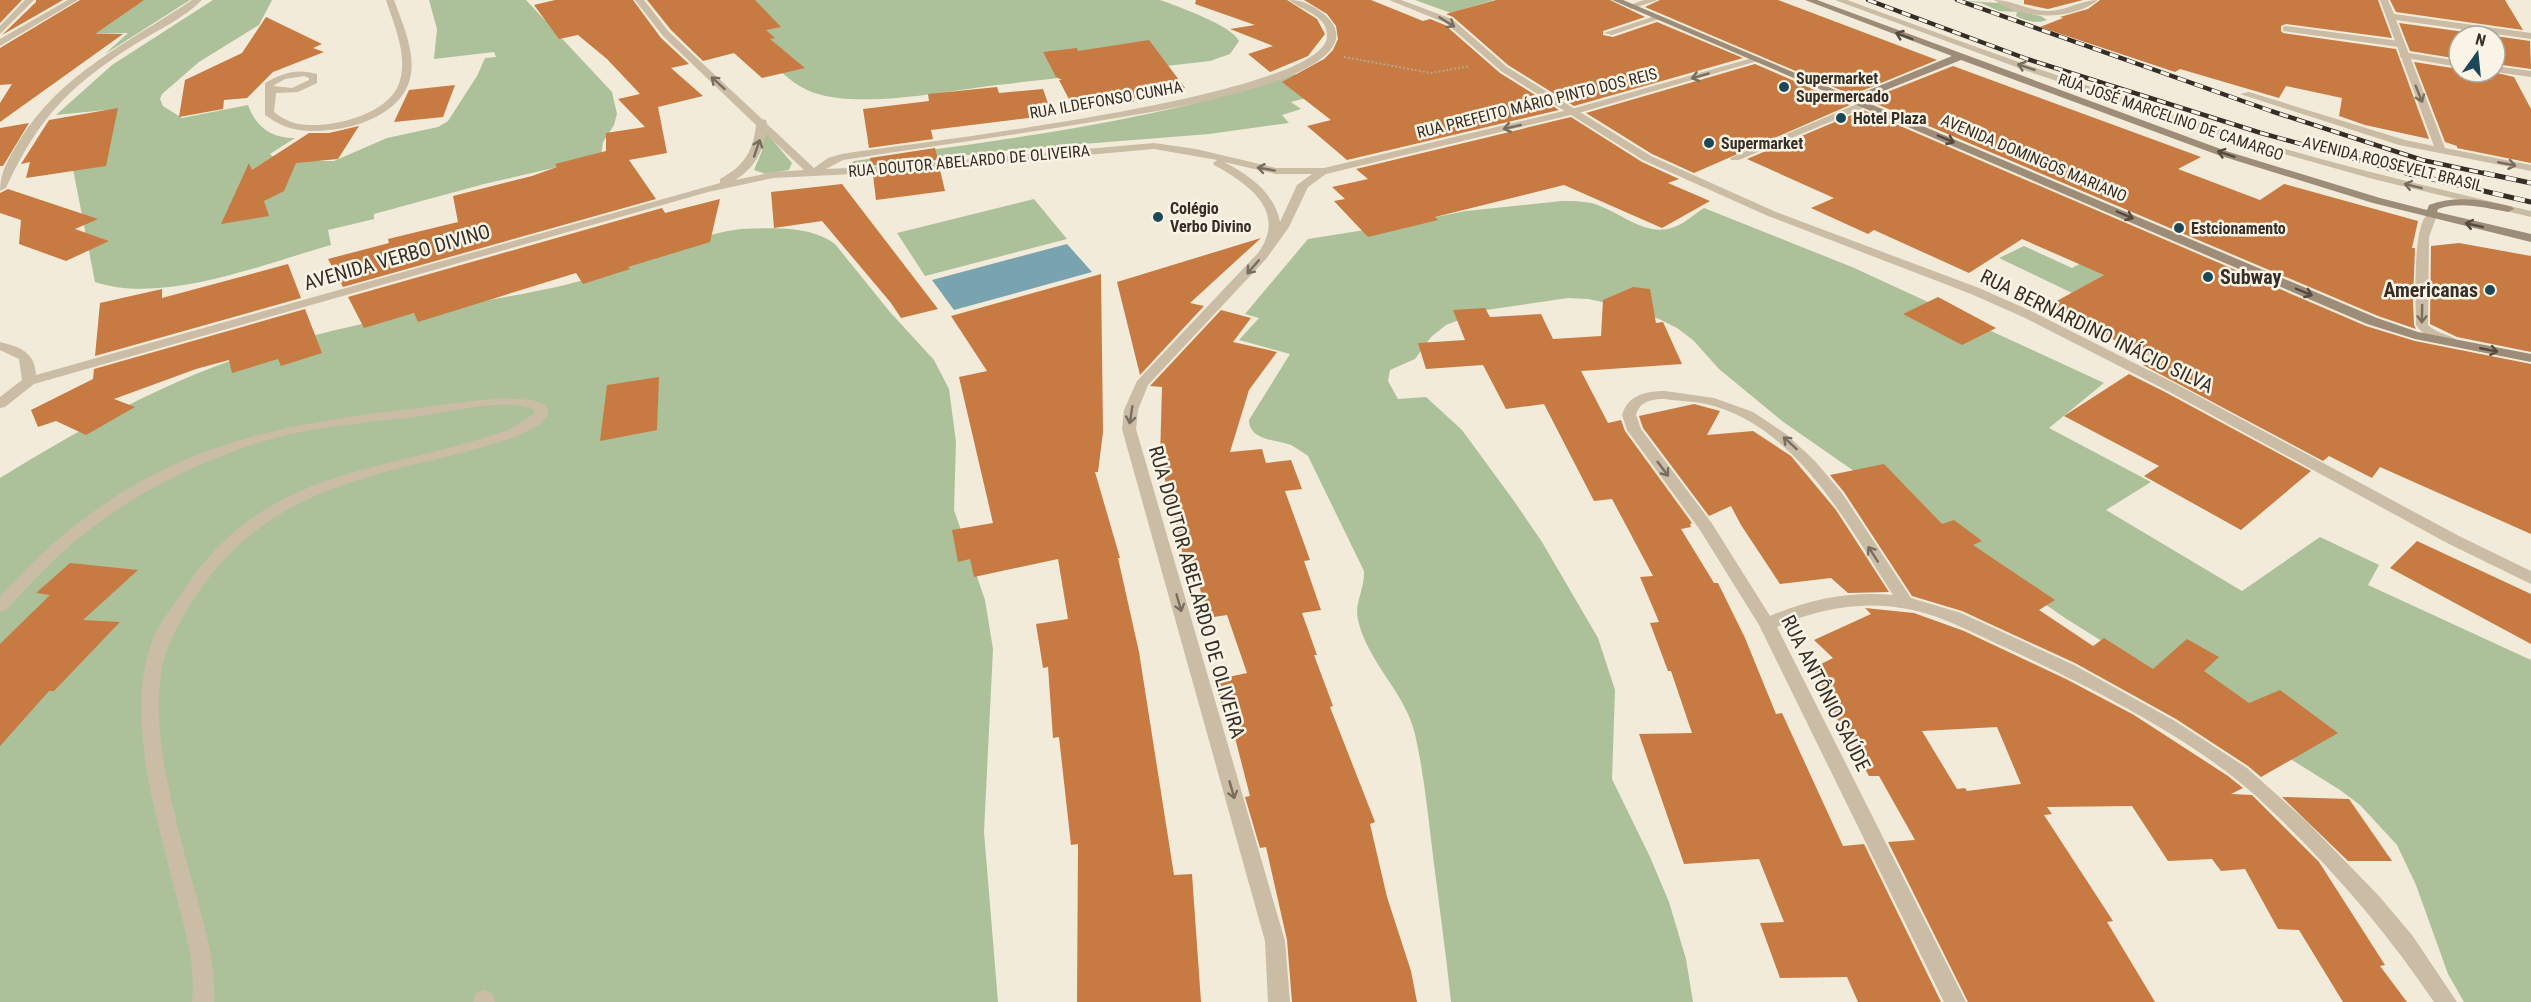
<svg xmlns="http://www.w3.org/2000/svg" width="2531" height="1002" viewBox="0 0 2531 1002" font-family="'Roboto Condensed',sans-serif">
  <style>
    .green { fill: #acc199 }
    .water { fill: #78a3af }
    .building { fill: #c77a42; fill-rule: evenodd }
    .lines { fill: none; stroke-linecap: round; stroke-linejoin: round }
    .path { stroke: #b5a78f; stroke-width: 2; stroke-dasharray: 2 2; stroke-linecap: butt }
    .service { fill: #cabca5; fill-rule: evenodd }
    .minor { fill: #cabca5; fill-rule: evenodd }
    .tertiary { fill: #cabca5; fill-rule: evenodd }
    .secondary { fill: #9d8c77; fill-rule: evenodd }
    .rail-far1-casing { stroke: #352e27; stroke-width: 4.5 }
    .rail-casing { stroke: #352e27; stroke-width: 5 }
    .rail-far1 { stroke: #f9f4e6; stroke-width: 3; stroke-dasharray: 9; stroke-linecap: butt }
    .rail { stroke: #f9f4e6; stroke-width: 4; stroke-dasharray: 11; stroke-linecap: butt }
    .oneway { stroke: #786e60 }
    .oneway2 { stroke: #544a3f }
    .poi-dot { fill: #1c4857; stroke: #f9f4e6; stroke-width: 2 }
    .labels { text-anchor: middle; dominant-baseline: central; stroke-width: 5; stroke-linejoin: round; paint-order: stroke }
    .far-poi-label { font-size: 16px; font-weight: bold; fill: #352e27; stroke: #f9f4e6; text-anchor: start }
    .far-street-label { font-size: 16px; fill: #352e27; stroke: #f9f4e6 }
    .street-label { font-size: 20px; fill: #352e27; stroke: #f9f4e6 }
    .poi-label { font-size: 20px; font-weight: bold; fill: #352e27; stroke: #f9f4e6; text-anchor: start }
  </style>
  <rect width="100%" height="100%" fill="#f2ebd9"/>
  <g class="green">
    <path d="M138,0H190L105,54L128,33L36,36Z"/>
    <path d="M213,0H272L259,25L199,62L162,94L160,99L163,106L182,118L248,105C256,127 271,138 295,138L270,154L275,158L288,161H334L387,138L438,127L448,121L477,76L485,58L496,57L494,52L434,59L437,29L429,0H526L612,92L617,114L614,125L603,142L601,157L484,184L374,214V219L328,230L331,245C263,264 164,305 95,282L73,169L106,110L56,115L112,65Z"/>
    <path d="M733,0H1160C1177,6 1233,26 1239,41L1230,54L1210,61C1139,69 1068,77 997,85C947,91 852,111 807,90C770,72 753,34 733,0Z"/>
    <path d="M1415,0H1494L1451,13Z"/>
    <path d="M1951,0L1999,3L2016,11L2041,16L2047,20C2037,24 2025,21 2016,16L2017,12L1999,11L1981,3Z"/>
    <path d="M1295,74L1328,92L1291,102L1301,109L1282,115L1289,123L1209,134L1020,149L856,168L848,165L854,161C1001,139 1153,123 1295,74Z"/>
    <path d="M764,130L792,163L789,170L766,174L754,170L762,151Z"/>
    <path d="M1034,199L1067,239L925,276L897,233Z"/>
    <path d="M1562,201C1576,201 1588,201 1600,206C1622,214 1646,236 1671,228C1683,225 1694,214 1704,208L1852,267L2104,383L2049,428L2151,482L2106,510L2242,591L2320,537L2379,565L2368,585L2531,660V1002H2464L2448,974L2416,885L2397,845L2360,805L2340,790L2065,618L1782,421L1719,369L1693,340L1677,328L1659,319L1631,308L1588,299L1568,298L1486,310L1446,325L1431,337L1415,359L1390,370L1388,381L1398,399L1426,397L1462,430L1514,501L1542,542L1598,638L1615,690L1612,779L1650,857L1669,902L1686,959L1693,1002H1451C1446,953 1439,905 1433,856C1428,815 1424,774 1415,734C1405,692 1368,663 1358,620C1354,603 1365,589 1364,571L1308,456C1302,452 1297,448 1291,445C1276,440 1249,440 1249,420L1290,354L1239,340L1259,318L1245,314L1308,239L1396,225L1466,211Z"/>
    <path d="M741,229C771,228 810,225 835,244L890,312L934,360L949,389L956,442L954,510L985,600L993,649L984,832L998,1002H0V478C79,430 159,384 247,355C299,338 354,325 409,314C461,304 513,297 565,285C624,271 680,237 741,229Z"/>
    <path d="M2137,233L2161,243L2072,293L1999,258L2024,246L2072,268Z"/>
  </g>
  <path class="water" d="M1067,244L1092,272L954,310L932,280Z"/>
  <g class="building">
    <path d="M0,0H22L0,23Z"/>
    <path d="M36,0H63L2,35L36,2Z"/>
    <path d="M80,0H144L95,34H123L0,122V103L12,84L0,85V48Z"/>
    <path d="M555,0H633L661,38L689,64L671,68L703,96L658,107L667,153L629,160L656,199L343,287L328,259L389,243L388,239L458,222L453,196L532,176L557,167L555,164L606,151V133L645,127L618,99L640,94L607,59L578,35L559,39L534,5Z"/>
    <path d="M647,0H755L781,27L766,30L775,38L770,39L805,68L762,78L734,53L703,61L671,30Z"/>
    <path d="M1196,0H1287L1317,19L1325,34L1308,56L1270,72L1248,54L1273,46L1230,29L1255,25L1195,4Z"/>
    <path d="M1304,0H1371L1423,21L1430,19L1445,25L1500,73L1559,110L1347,160L1307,126L1331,120L1282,82L1324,59L1333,50L1338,39L1336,26L1327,14Z"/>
    <path d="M1496,0H1610L1645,17L1603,31V35L1613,37L1657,22L1743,58L1574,106L1508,65L1453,17L1446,14Z"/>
    <path d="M1660,0H1778L1937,60L1852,95L1645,7Z"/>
    <path d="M2024,0H2083L2048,9L2024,4Z"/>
    <path d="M2100,0H2378L2392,38L2286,24L2281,26V31L2283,33L2396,49L2429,139L2365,125L2339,116L2342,98L2286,86L2279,98L2180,69L2175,72L2040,27L2063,18L2060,17L2088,9Z"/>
    <path d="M2390,0H2505L2523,30L2396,12Z"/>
    <path d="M266,17L322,44L313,48L324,52L273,72L247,98L224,100L223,109L179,117L185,80L242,53Z"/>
    <path d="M2399,23L2494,36H2459V59L2410,51Z"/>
    <path d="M2495,36L2530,41L2531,69L2495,64Z"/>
    <path d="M1149,40L1185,88L1133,98L1134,102L1073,107L1059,80H1062L1056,77L1043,52L1077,48L1078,51Z"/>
    <path d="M2414,62L2459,69V72H2493L2514,77L2531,109V163L2457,148V146L2445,142Z"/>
    <path d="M1755,64L1850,105L1694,173L1652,154L1586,113Z"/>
    <path d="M1953,66L2201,157L2178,169L2260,200L2284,184L2418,221L2412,248H2415L2413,300L2414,325L2416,329L2378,316L1867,100Z"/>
    <path d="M455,85L443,117L394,122L409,90Z"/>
    <path d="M997,87L999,93L1043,89L1052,115L931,130L933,139L869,148L863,109L929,101L928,94Z"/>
    <path d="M118,108L106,166L26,178L30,162L21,164L49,120Z"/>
    <path d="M1863,110L2366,326L2415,341L2531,364V534L2380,467L2372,478L2329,456L2323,461L2143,365L2154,358L2044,308L2104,275L2022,239L1969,273L1874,230L1868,234L1811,208L1834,198L1747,159Z"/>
    <path d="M1571,117L1642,162L1679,179L1668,183L1710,201L1662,228L1564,185L1435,217L1438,220L1368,237L1334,201L1345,199L1332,187L1368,179L1356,169Z"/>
    <path d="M29,123L3,166H0V128Z"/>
    <path d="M359,126L338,159L296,163L284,191L264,201L269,216L221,224L249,163L252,170L309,133H329Z"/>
    <path d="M935,148L938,160L871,165L870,158Z"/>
    <path d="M940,170L945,191L876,200L873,175Z"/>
    <path d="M842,184L938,309L901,318L891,303L822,221L774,228L771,192Z"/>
    <path d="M8,189L98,219L75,229L109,241L66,261L19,244L21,220L0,213V193Z"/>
    <path d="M720,199L710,242L628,267L630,269L583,284L576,273L418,322L414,313L364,328L348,297L662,208L665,213Z"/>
    <path d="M1261,238L1190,303L1204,306L1140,375L1117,282Z"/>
    <path d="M2459,243L2531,256V352L2457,337L2430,324L2431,246Z"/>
    <path d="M288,264L301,298L95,356L100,303L162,289V298Z"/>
    <path d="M1101,274L1103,432L1098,472H1095L1120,558H1118L1139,652L1174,875L1192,874L1201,1002H1077L1078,844L1071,845L1059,737L1053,738L1048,667L1043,668L1036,624L1068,619L1058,559L974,577L970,559L958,562L952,530L993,523L959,377L987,371L951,316Z"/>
    <path d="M1633,287L1650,289L1656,323L1663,322L1682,364L1581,371L1608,423L1621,420L1625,431L1692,523L1690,524L1691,527L1681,529L1714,583H1718L1745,638L1776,714L1782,713L1843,846L1864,844L1941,1002H1858L1847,977L1780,978L1760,923L1784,922L1759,859L1684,864L1639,734L1692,733L1671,671H1668L1650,623L1659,622L1640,577L1653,576L1612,499L1594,501L1544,404L1506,409L1483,365L1426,369L1418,343L1465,340L1453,310L1485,308L1490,317L1541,314L1553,339L1601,336L1603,300Z"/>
    <path d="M1938,297L1996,328L1962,345L1903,314Z"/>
    <path d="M305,309L322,353L281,366L278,359L232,373L229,360L196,369L114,399L135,407L86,435L56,421L38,427L31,410L93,379L94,369Z"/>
    <path d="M1221,310L1251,318L1233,342L1277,352L1249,390L1230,452L1262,449L1266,463L1291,460L1302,489L1285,491L1310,560L1304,561L1321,610L1302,613L1317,655H1314L1333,706L1330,707L1375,822L1370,824L1387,897L1411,971L1417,1002H1292L1287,940L1266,847L1260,848L1245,797L1250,796L1232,726L1229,727L1214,680L1247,673L1227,615L1207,618L1196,572L1192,573L1187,554L1183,555L1160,459L1162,387L1150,386Z"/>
    <path d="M2129,374L2165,392L2311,471L2241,530L2144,476L2159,466L2064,416Z"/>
    <path d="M659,377L657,430L600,441L607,385Z"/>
    <path d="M1694,404L1720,411L1707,435L1753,431L1791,456L1836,510L1889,592L1848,593L1831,578L1780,584L1741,525L1731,506L1709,516L1643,428L1639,416Z"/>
    <path d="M1884,464L1942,524L1954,520L1982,541L1973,545L2055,600L2039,610L2093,646L2104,638L2153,669L2187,639L2219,657L2204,671L2249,703L2280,690L2338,733L2261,777L2248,766L2176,719L2075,663L1962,611L1912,596L1844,492L1830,475Z"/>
    <path d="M2417,541L2531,594V644L2390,568Z"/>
    <path d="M70,563L138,570L83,620L120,622L54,691H49L0,746V644L50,595L36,593Z"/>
    <path d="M1865,608L1914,613L1964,631L2066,679L2134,715L2228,776L2243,788L2231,794L2252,795L2319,862L2385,965L2380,966L2407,1002H2343L2299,930L2278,929L2245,869L2221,871L2212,859L2168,861L2132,806L2047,807L2052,814L2044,815L2113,921L2107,922L2155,1002H1968L1888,842L1915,840L1879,776H1869L1832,710H1834L1813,668L1833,658L1814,640L1871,614ZM1997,727L2021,784L1967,791L1965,788L1957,789L1922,731Z"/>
    <path d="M2282,797L2349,799L2392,861H2348Z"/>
  </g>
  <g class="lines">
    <path class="path" d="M1344,57L1431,73L1470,66"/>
    <g class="service">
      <path d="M1644,0H1658L1631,9L1627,6Z"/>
      <path d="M1655,16L1662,18L1612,35L1604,33Z"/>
      <path d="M2286,26L2399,41L2404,44L2399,47L2283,31V27Z"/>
      <path d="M2403,52L2459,61V67L2400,57V53Z"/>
      <path d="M2495,66L2531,71V77L2495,72Z"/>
      <path d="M1864,101L1869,104L1868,106L1739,160H1731L1730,158Z"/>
    </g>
    <g class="minor">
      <path d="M25,0H34L0,34V26Z"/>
      <path d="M68,0H78L0,46V39Z"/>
      <path d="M192,0H202C184,18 158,30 137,43C70,85 39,117 6,188L0,191C0,172 9,158 19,141C61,73 128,43 192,0Z"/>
      <path d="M386,0H394C403,25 419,59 408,85C393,122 334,135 299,130C286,128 276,123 265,115V83C282,73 298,68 317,74V83L298,92L276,93L274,112C282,118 289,122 299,124C328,129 385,116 398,86C410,60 394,25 386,0ZM304,76L309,78V80L292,88L273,86L285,79Z"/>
      <path d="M635,0H644L669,32L762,119L766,120L767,124L814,168L828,158L842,154C903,144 1330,97 1327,35C1327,15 1301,10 1289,0C1303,0 1314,6 1325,15C1362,48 1299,73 1275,82C1216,102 1153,112 1092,122C1009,136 926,147 843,160L826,169L893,166L1154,143L1196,149L1276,168H1324L1568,110L1756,57L1761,60L1575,114L1326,174L1308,187L1289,227L1266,259L1148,385L1138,410L1136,429L1285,941L1290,1002H1268L1265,941L1122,429L1124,410L1137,381L1258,253C1288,212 1249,184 1214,165L1213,163L1217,160L1154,149L893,172L773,178L708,192L34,384L5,407L0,408V397L22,380L19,359L0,350V342C20,347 35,352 36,375L720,183V179C744,166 753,152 756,125L663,36ZM766,134L804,170L773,172L735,180C753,169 762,154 766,134ZM1224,162L1276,174H1312L1297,185L1280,222C1274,192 1249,175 1224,162Z"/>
      <path d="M1994,0C2013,0 2029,11 2048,11C2066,11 2081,0 2098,0C2072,21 2021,20 1994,0Z"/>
      <path d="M2380,0H2388L2394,14L2531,33V39L2396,20L2445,148L2531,165V171L2399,145L2240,94L2249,92L2405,140L2434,146Z"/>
      <path d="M2431,212L2437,215L2429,237L2428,325C2437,334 2450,334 2458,341L2457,344C2442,347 2424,337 2416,325C2416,305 2411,218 2431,212Z"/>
      <path d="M1665,391L1714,398L1753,412L1786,434L1815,461L1842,493L1911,598L1961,613L2074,665L2175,721L2247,768L2306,821L2379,896L2412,935L2457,1002H2434C2383,926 2323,858 2256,796C2189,736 2084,684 2002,646C1969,631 1937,613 1901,608C1858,601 1815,610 1777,627L1966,1002H1944L1759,625L1700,530L1627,430L1622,415C1628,395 1646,391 1665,391ZM1665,399C1678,401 1693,401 1706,404C1795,424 1848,525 1893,595C1851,591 1809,599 1770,616L1711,522L1641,429L1636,415C1640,401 1652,399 1665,399Z"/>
      <path d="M505,398L532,400L546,405L549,414L539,425L518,436C454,459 385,467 322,493C266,516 224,551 192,602C179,624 167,642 162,668C154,711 162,756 171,798C178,831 187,863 196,895C206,931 216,964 214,1002H192C196,964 185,931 176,895C167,861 158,827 151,793C141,742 134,686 154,636C161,621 172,608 181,594C264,465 379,475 508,430L535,413L534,410C506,397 453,412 422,416C375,422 328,425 283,436C206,456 134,492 73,543C49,563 28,587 6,610L0,612V596C20,576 40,554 62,536C166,449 270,425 402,410C436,406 471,400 505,398Z"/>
      <path d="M484,990L492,993L495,1002H473L476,993Z"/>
    </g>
    <g class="tertiary">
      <path d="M1389,0H1401L1452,19L1507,67L1651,156L1776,212L1979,288L2031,311L2176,384L2459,536L2531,571V584L2449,544L2166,390L2023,317L1971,294L1768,216L1643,160L1501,71L1446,23Z"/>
      <path d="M1835,0H1847C1973,46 2100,92 2228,132C2328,163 2430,187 2531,211V217L2373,179L2220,136L2027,71Z"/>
    </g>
    <path class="secondary" d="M1612,0H1623L1852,97L1952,56L1805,0H1817L2226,151L2380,198L2427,210L2429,205C2457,195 2484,200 2512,207L2514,209L2508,212C2485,208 2461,201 2438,209L2437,212L2531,234V242L2373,203L2218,155L1961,60L1861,100L2377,318L2418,332L2531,354V362L2415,339L2367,324Z"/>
    <defs>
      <g id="rail-far1">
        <path d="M1868,0L2027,59L2261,133L2413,175"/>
        <path d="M1957,0L2271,111L2422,160L2492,175"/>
      </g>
      <g id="rail">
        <path d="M2407,173L2531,202"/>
        <path d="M2484,173L2531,183"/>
      </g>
    </defs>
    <use href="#rail-far1" class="rail-far1-casing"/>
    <use href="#rail" class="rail-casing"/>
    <use href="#rail-far1" class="rail-far1"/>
    <use href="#rail" class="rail"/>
  </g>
  <defs><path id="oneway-shaft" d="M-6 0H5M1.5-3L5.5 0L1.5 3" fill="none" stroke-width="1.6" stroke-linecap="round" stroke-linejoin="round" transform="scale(1.5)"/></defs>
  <g class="oneway">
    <use href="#oneway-shaft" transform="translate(1447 22) rotate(32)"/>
    <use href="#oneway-shaft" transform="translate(2026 67) rotate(-161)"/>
    <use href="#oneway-shaft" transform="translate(1700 76) rotate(164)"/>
    <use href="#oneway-shaft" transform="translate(718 83) rotate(-138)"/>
    <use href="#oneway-shaft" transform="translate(2419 94) rotate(68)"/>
    <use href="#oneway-shaft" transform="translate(1512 127) rotate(167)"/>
    <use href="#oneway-shaft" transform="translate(757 148) rotate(-71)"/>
    <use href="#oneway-shaft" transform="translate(2507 164) rotate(11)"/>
    <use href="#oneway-shaft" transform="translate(1266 169) rotate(-170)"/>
    <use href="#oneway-shaft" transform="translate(2413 186) rotate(-166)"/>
    <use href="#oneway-shaft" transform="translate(1253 267) rotate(131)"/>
    <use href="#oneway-shaft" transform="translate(2422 314) rotate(91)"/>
    <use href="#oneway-shaft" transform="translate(1131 415) rotate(99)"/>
    <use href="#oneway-shaft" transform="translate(1790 443) rotate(-138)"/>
    <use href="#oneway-shaft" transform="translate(1663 469) rotate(53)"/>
    <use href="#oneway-shaft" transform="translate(1873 554) rotate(-123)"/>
    <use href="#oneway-shaft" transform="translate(1179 603) rotate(74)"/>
    <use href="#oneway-shaft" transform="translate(1232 790) rotate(74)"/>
  </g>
  <g class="oneway2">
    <use href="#oneway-shaft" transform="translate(1904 36) rotate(-159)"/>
    <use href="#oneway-shaft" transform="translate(1946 139) rotate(23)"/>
    <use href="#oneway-shaft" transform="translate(2226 154) rotate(-162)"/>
    <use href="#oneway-shaft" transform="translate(2125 215) rotate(23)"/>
    <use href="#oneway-shaft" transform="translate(2474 225) rotate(-167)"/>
    <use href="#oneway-shaft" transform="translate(2304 292) rotate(23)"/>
    <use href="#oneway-shaft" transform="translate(2489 350) rotate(11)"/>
  </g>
  <g class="poi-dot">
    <circle cx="1784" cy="87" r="6"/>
    <circle cx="1841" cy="118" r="6"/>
    <circle cx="1709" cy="143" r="6"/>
    <circle cx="1158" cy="217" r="6"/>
    <circle cx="2179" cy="228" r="6"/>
    <circle cx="2208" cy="277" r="6"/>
    <circle cx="2490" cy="290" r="6"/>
  </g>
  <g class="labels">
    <g class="far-poi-label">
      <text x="1796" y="78">Supermarket<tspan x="1796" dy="18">Supermercado</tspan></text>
      <text x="1853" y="118">Hotel Plaza</text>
      <text x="1721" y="143">Supermarket</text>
      <text x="1170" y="208">Colégio<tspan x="1170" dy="18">Verbo Divino</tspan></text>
      <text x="2191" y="228">Estcionamento</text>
    </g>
    <g class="far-street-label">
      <text transform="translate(1106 100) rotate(-10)">RUA ILDEFONSO CUNHA</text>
      <text transform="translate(1537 103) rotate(-14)">RUA PREFEITO MÁRIO PINTO DOS REIS</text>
      <text transform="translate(2171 117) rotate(19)">RUA JOSÉ MARCELINO DE CAMARGO</text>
      <text transform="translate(2034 158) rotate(23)">AVENIDA DOMINGOS MARIANO</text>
      <text transform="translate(969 161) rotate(-5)">RUA DOUTOR ABELARDO DE OLIVEIRA</text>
      <text transform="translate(2393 164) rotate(14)">AVENIDA ROOSEVELT BRASIL</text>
    </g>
    <g class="street-label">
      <text transform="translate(397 257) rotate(-16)">AVENIDA VERBO DIVINO</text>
      <text transform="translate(2097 331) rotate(26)">RUA BERNARDINO INÁCIO SILVA</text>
      <text transform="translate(1197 592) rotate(74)">RUA DOUTOR ABELARDO DE OLIVEIRA</text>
      <text transform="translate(1826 693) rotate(63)">RUA ANTÔNIO SAÚDE</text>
    </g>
    <g class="poi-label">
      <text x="2220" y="277">Subway</text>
      <text x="2478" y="290" text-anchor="end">Americanas</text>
    </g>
  </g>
  <g transform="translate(2477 54) rotate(15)"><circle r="28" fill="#f9f4e6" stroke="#aba59a" stroke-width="1.5"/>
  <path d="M0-4.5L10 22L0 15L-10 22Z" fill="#1c4857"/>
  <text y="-9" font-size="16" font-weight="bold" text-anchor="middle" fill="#352e27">N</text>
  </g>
</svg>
